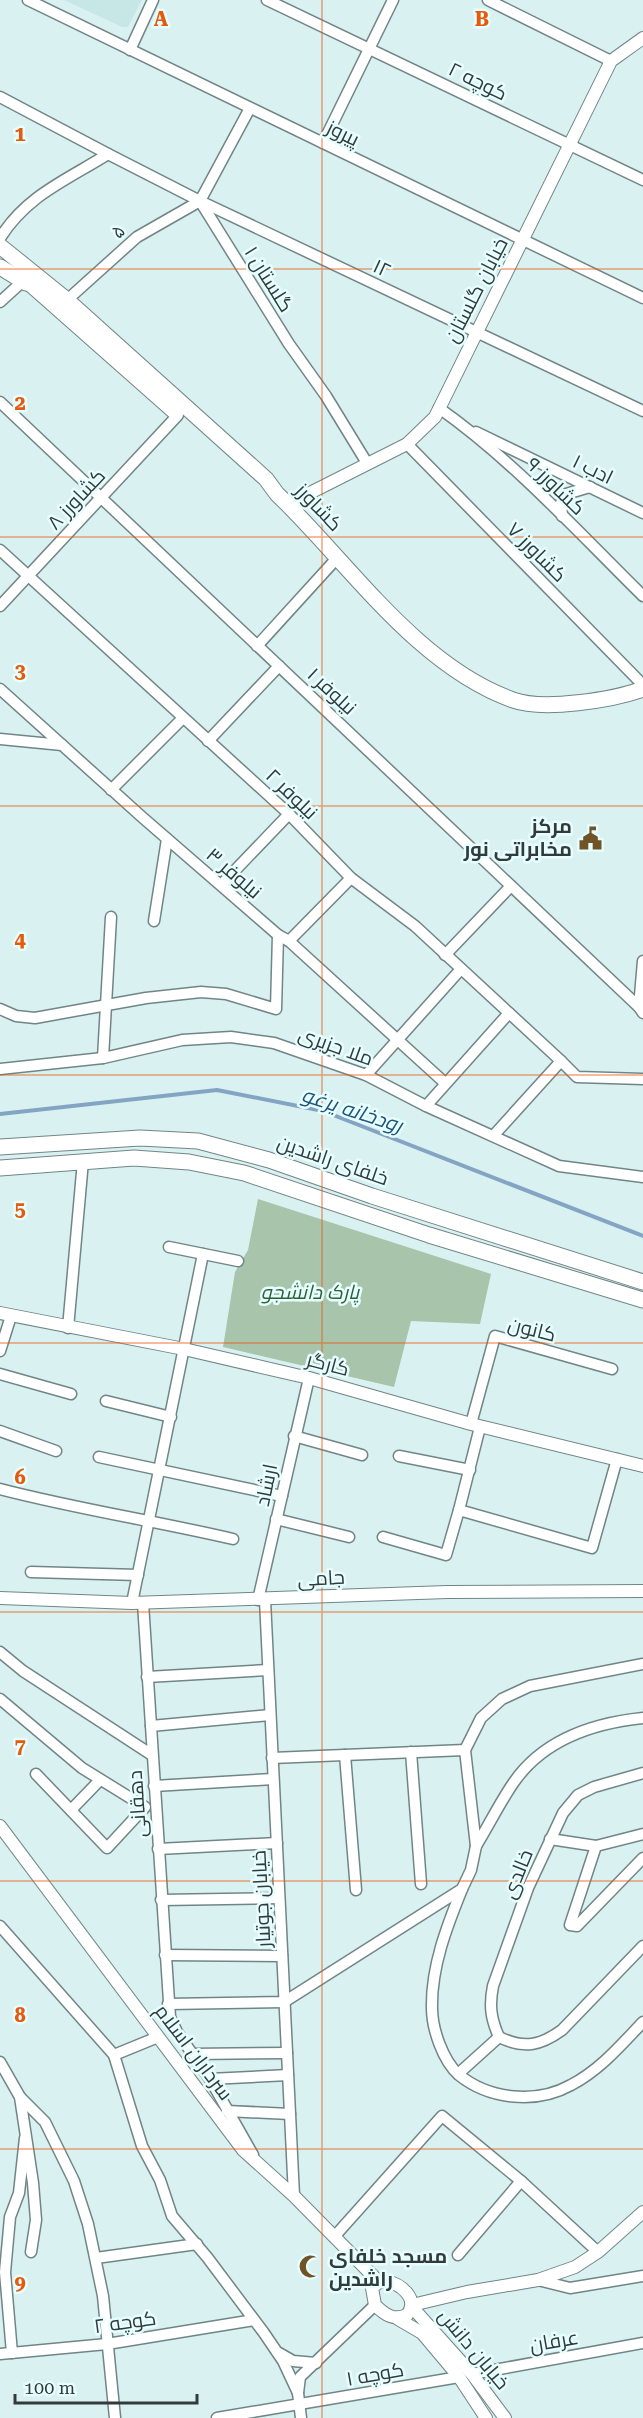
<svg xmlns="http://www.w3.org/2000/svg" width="643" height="2418" viewBox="0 0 643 2418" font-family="'Roboto Serif',Cairo,serif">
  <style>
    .built { fill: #c7e7e7 }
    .green { fill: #a8c4ab }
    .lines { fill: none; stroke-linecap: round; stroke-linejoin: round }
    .stream { stroke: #83a5c3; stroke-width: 4 }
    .minor-casing { stroke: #718586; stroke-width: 13 }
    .tertiary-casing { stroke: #718586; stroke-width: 14 }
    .secondary-casing { stroke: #718586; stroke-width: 17 }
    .minor { stroke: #fff; stroke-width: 10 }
    .tertiary { stroke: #fff; stroke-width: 12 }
    .secondary { stroke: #fff; stroke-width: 15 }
    .grid { fill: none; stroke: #e8590c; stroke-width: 1.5; stroke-opacity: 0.55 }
    .labels { text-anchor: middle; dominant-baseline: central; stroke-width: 5; stroke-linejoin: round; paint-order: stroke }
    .street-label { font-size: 20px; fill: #323a3b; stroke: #e7fefe }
    .poi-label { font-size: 20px; font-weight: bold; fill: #323a3b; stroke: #e7fefe; text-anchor: end }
    .park-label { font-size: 20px; font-style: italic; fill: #2d6238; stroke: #e7fefe }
    .water-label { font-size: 21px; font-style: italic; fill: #1e537c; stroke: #e7fefe }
    .grid-label { font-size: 20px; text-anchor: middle; font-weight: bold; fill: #e8590c; stroke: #e7fefe; stroke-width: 5; stroke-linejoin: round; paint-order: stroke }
  </style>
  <rect width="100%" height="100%" fill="#daf1f1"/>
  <path class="built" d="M64,0H142L128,27H122Z"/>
  <path class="green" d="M258,1199L491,1274L480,1324L411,1321L394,1387L223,1347L235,1272L248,1250Z"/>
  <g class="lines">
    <path class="stream" d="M0,1114L217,1090L323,1111L643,1236"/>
    <defs>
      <g id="minor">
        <path d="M28,0L643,298"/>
        <path d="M267,0L643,180"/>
        <path d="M488,0L611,61"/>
        <path d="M130,50L153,0"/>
        <path d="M0,97L108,154C67,180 27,195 0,238"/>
        <path d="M250,108L200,201L289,344L326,396L367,463"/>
        <path d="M323,143L393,0"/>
        <path d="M108,154L200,201L643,411"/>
        <path d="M67,300L137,237L200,201"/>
        <path d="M0,302L23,281"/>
        <path d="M0,402L639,1007"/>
        <path d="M439,408C514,461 578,532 643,596"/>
        <path d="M476,432L643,513"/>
        <path d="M407,444L643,685"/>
        <path d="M562,516L561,503L566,494L590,487"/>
        <path d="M0,550L289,814L351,878L415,926L561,1061"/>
        <path d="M0,606L178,415"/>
        <path d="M257,646L338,557"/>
        <path d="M0,689L142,817L278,935L289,941L445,1083"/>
        <path d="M0,739L62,745"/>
        <path d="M208,741L279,666"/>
        <path d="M111,790L183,718"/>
        <path d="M221,885L289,814"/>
        <path d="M154,921L167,839"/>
        <path d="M289,941L351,878"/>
        <path d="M445,955L511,886"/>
        <path d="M643,961L639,1007L643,1013"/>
        <path d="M0,1009L16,1016L35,1018L146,998L201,992L226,994L276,1009L278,935"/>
        <path d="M103,1058L111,917"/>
        <path d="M0,1069L103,1058L182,1040L231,1037L274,1043L366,1075L426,1106L559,1166L643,1177"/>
        <path d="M366,1075L461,969"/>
        <path d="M426,1106L509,1013"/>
        <path d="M494,1135L561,1061L577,1077L643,1079"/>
        <path d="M169,1247L238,1261"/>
        <path d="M68,1328L83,1161"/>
        <path d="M0,1351L11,1316"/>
        <path d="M0,1374L71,1394"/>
        <path d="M106,1401L171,1417"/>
        <path d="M471,1424L495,1336L612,1369"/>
        <path d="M0,1431L56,1451"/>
        <path d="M294,1436L362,1455"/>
        <path d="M399,1456L470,1470"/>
        <path d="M99,1457L282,1496"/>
        <path d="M0,1489C77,1509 156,1521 233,1539"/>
        <path d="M459,1510L480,1427"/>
        <path d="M276,1519L349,1537"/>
        <path d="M383,1537L446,1555L459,1510L592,1548L617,1459"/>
        <path d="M31,1572L138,1575"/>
        <path d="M258,1600L309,1378"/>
        <path d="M265,1600L294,2196"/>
        <path d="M132,1603L203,1254"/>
        <path d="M143,1603L170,2017L177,2032L210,2079L253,2155"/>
        <path d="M0,1652L23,1671L152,1755"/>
        <path d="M147,1677L268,1670"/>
        <path d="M0,1699L82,1768L145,1807L107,1848L36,1774"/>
        <path d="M151,1726L270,1715"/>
        <path d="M411,1752L421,1884"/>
        <path d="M345,1755L356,1890"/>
        <path d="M272,1758L465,1750"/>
        <path d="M154,1786L273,1779"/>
        <path d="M71,1810L100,1780"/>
        <path d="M643,1834L596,1846L570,1925L577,1926L643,1858"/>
        <path d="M550,1839L596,1846"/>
        <path d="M476,1846C489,1825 500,1802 514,1782C544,1739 594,1723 643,1718"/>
        <path d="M158,1849L277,1843"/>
        <path d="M462,1889C447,1926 431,1967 432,2008C432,2029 443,2061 459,2075C490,2100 537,2104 571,2085C600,2070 621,2045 643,2022"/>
        <path d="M161,1900L279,1898"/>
        <path d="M0,1926L114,2055"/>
        <path d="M165,1955L282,1956"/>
        <path d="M168,2004L284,2002L462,1889L471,1870L476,1846L465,1750L481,1718L502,1699L530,1686L643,1664"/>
        <path d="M158,2037L114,2055L142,2146L160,2180L172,2216L207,2257L264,2333L283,2361L298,2393"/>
        <path d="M499,2037C491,2019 489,2006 493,1986L528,1888L563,1813L578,1795L594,1787L643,1773"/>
        <path d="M192,2054L287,2053"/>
        <path d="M0,2062L20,2097L33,2183L36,2220L31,2252"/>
        <path d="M458,2074L499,2037C524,2049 540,2046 562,2030L643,1946"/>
        <path d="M210,2079L288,2075"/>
        <path d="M20,2097L45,2122L74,2181L88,2224L103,2296L115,2418"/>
        <path d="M227,2111L290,2114"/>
        <path d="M334,2237L442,2116L521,2181L598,2252"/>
        <path d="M458,2255L521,2181"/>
        <path d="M96,2258L197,2244"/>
        <path d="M538,2280L570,2288L643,2276"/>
        <path d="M12,2353L5,2272L10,2217L19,2193L25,2138"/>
        <path d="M279,2353L293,2361L316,2363"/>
        <path d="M0,2354L107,2344L254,2320"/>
        <path d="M472,2374L643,2343"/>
        <path d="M217,2418L459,2377"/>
        <path d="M301,2418L298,2393L300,2377L375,2305"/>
      </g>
      <g id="tertiary">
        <path d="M288,504L407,444L435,417L611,61L643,38"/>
        <path d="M0,1313L184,1349L309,1378L471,1424L643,1466"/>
        <path d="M0,1598L132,1603L447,1592L643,1591"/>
        <path d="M0,1826L243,2150L294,2196L379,2282"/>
        <path d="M386,2281C401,2284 420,2299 407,2315C394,2321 385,2315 375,2305L372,2288L379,2282Z"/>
        <path d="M412,2305L467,2292L538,2280L575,2267L598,2252L643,2212"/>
        <path d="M412,2307L472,2374L505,2418"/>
        <path d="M398,2319L422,2333L459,2377L486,2418"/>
      </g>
      <g id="secondary">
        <path d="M0,246L67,300L266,479L277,494C349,563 416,665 513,700C543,711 613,700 643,689"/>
        <path d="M0,267L26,283"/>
        <path d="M20,275L175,412"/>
        <path d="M0,1147L140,1138L198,1141L269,1160L372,1196L643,1282"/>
        <path d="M0,1168L134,1158L189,1162L244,1173L429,1235L643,1300"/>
      </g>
    </defs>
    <use href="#minor" class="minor-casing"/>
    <use href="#tertiary" class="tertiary-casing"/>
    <use href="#secondary" class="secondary-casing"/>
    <use href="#minor" class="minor"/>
    <use href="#tertiary" class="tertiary"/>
    <use href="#secondary" class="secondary"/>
  </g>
  <path class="grid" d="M322,0V2418M0,269H643M0,537H643M0,806H643M0,1075H643M0,1343H643M0,1612H643M0,1881H643M0,2149H643"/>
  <defs>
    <symbol id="civic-bare" viewBox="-9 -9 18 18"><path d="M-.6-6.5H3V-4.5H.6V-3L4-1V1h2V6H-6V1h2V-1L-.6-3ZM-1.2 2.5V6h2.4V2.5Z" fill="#705327" stroke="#e7fefe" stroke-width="2.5" paint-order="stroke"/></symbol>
    <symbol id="mosque-bare" viewBox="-9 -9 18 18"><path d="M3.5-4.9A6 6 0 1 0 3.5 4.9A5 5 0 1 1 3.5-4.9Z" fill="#705327" stroke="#e7fefe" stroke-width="2.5" paint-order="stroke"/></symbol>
  </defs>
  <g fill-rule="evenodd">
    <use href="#civic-bare" x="574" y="822" width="33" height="33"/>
    <use href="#mosque-bare" x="294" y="2250" width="33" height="33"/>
  </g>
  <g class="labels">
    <g class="street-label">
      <text transform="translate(478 81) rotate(26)">کوچه ۲</text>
      <text transform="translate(343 133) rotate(26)">پیروز</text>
      <text transform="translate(118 231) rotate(-40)">۵</text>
      <text transform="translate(382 268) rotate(25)">۱۲</text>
      <text transform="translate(269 279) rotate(58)">گلستان ۱</text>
      <text transform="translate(476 290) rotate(-63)">خیابان گلستان</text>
      <text transform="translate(593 469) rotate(26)">ادب ۱</text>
      <text transform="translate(556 486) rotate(44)">کشاورز ۹</text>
      <text transform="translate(76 499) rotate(-47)">کشاورز ۸</text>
      <text transform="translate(319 507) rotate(46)">کشاورز</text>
      <text transform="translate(537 552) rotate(45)">کشاورز ۷</text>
      <text transform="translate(332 691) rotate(43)">نیلوفر ۱</text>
      <text transform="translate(292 794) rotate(44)">نیلوفر ۲</text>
      <text transform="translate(234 873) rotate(41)">نیلوفر ۳</text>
      <text transform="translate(336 1046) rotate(20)">ملا جزیری</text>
      <text transform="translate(333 1160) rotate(19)">خلفای راشدین</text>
      <text transform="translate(532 1329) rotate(14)">کانون</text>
      <text transform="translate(328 1364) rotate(15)">کارگر</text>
      <text transform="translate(266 1485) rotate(-78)">ارشاد</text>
      <text transform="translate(321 1578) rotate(-3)">جامی</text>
      <text transform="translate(137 1804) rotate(-94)">دهقانی</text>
      <text transform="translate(517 1874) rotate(-68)">خالدی</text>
      <text transform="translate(261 1899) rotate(-93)">خیابان جوتیار</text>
      <text transform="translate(194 2052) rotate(53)">سرداران اسلام</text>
      <text transform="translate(125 2322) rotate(-8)">کوچه ۲</text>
      <text transform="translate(554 2341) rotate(-10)">عرفان</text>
      <text transform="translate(474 2349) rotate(50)">خیابان دانش</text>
      <text transform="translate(375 2374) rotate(-10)">کوچه ۱</text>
    </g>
    <g class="poi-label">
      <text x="572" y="826">مرکز<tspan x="572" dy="23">مخابراتی نور</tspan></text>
      <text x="329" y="2256" text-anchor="start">مسجد خلفای<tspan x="329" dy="23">راشدین</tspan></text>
    </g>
    <g class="park-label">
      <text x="310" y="1292">پارک دانشجو</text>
    </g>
    <g class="water-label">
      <text transform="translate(352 1110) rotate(18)">رودخانه یرغو</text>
    </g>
  </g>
  <g class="grid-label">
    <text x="161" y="26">A</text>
    <text x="482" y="26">B</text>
    <text x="20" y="141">1</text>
    <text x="20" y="410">2</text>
    <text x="20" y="678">3</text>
    <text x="20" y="947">4</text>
    <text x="20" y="1216">5</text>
    <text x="20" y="1484">6</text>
    <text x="20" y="1753">7</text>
    <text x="20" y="2022">8</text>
    <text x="20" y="2290">9</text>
  </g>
  <path d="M15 2394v9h182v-9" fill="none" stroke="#323a3b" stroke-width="3"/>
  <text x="24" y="2394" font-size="18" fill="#323a3b" stroke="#e7fefe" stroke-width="4.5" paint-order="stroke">100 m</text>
</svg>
